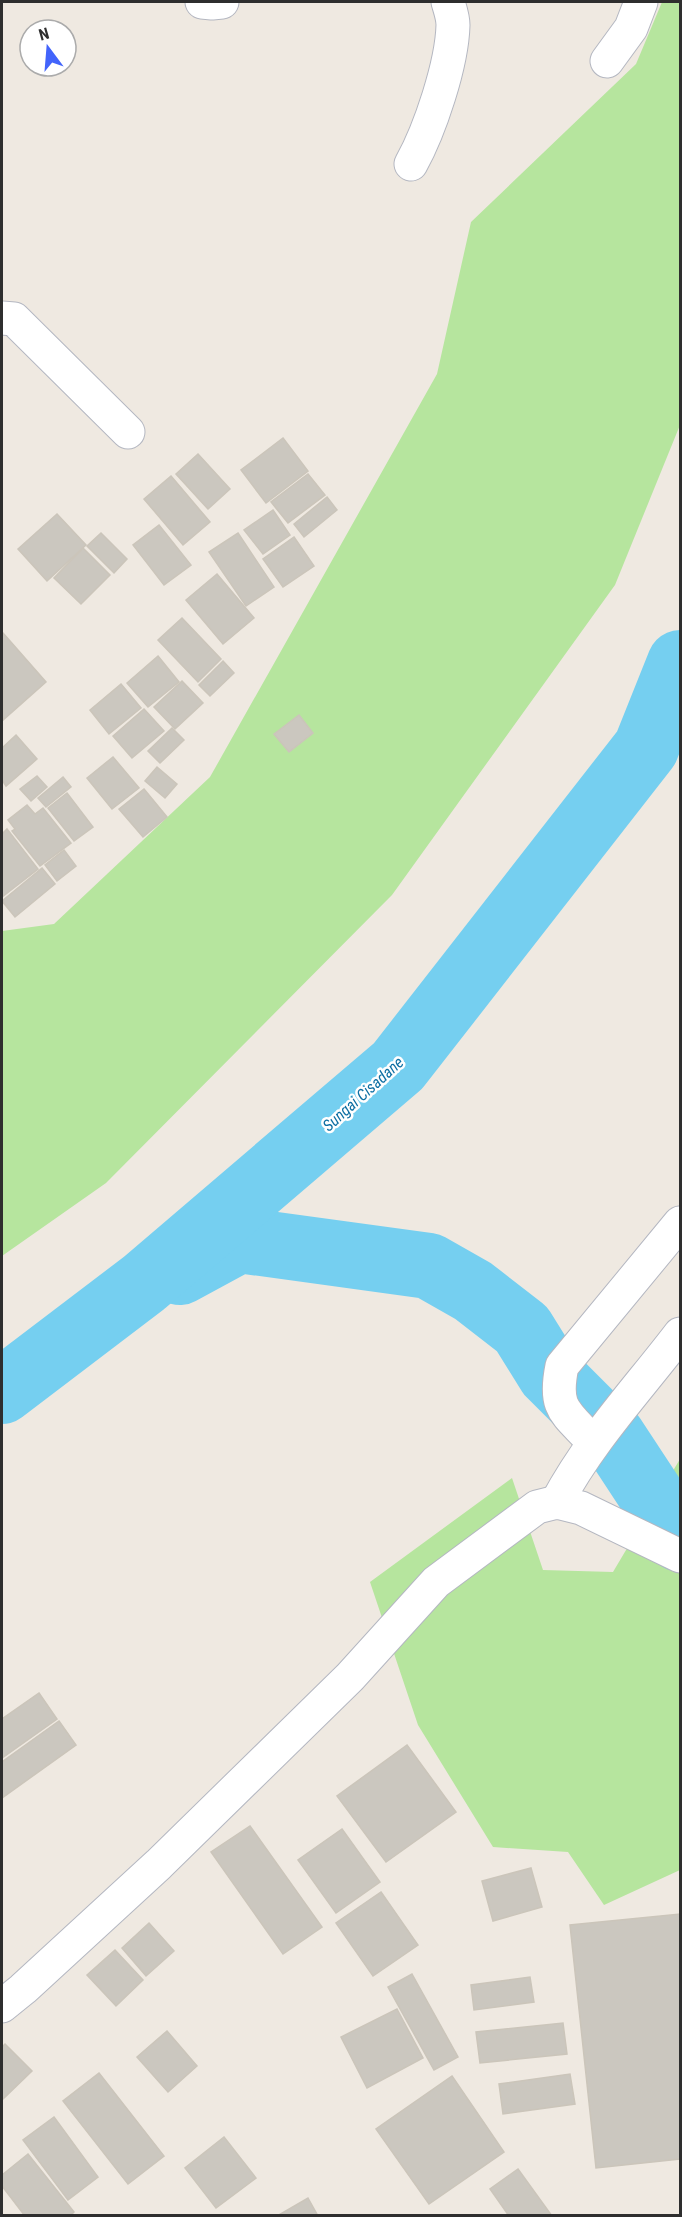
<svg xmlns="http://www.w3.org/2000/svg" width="682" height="2217" viewBox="0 0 682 2217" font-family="'Roboto Condensed',sans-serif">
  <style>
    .green { fill: #b6e59e }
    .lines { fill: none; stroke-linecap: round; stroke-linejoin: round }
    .river { stroke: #75cff0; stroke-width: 66 }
    .building { fill: #cbc7bf; stroke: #cbc5ba; stroke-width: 1.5 }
    .minor-casing { stroke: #b4b7c1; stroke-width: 35 }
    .minor { stroke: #fff; stroke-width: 33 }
    .labels { text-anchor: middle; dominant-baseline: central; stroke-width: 5; stroke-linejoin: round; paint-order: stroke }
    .water-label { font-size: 16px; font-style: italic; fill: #0d6fa3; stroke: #fff }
  </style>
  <rect width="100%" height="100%" fill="#efe9e1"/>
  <g class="green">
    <path d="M662,2H680V425L615,585L392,895L106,1183L2,1256V931L54,924L210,777L437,374L471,222L636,64Z"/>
    <path d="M680,1459V1870L604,1905L568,1852L493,1847L418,1725L370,1582L512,1478L543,1570L613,1572Z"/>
  </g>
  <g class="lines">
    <g class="river">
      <path d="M180,1272L239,1240L429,1266L473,1291L522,1329L550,1374L613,1437L680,1539"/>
      <path d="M2,1391L144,1283L398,1066L646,748L680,663"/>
    </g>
  </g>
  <g class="building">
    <path d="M283,438L308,471L266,503L241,470Z"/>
    <path d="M198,454L230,489L208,509L176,474Z"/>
    <path d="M308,474L325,495L288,523L271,502Z"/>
    <path d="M171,476L210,522L183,545L144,499Z"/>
    <path d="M327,497L337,510L304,537L294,524Z"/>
    <path d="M273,510L290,535L263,554L244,530Z"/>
    <path d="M57,514L86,545L47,581L18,549Z"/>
    <path d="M159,525L191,565L164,585L133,545Z"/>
    <path d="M101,533L127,559L114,573L87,546Z"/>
    <path d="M238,533L274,587L246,606L209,552Z"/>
    <path d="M294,537L314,566L283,587L263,559Z"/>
    <path d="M83,548L110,575L81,604L54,578Z"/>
    <path d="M217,574L254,618L223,644L186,600Z"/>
    <path d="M182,618L221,659L198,682L158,640Z"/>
    <path d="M3,633L46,682L3,720L2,634Z"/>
    <path d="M158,656L179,682L148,707L127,683Z"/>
    <path d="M223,661L234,673L210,696L199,685Z"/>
    <path d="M182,681L203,703L175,729L154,707Z"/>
    <path d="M121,684L141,708L109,734L90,710Z"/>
    <path d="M144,709L164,731L132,758L113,736Z"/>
    <path d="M299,715L313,733L289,752L274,734Z"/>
    <path d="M172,728L184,740L160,763L148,751Z"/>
    <path d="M16,735L37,759L6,786L2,780V748Z"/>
    <path d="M113,757L139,788L112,809L87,778Z"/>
    <path d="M157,767L177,784L165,798L145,781Z"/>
    <path d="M37,776L47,787L31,801L20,789Z"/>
    <path d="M63,777L71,787L46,807L38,798Z"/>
    <path d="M144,789L167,817L143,837L119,809Z"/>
    <path d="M67,793L93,827L74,841L48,808Z"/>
    <path d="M27,805L35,814L43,808L71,843L40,866L12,831L15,829L8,820Z"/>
    <path d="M7,829L38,869L2,897V834Z"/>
    <path d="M64,850L76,866L57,881L45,865Z"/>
    <path d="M42,868L55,884L15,917L2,901Z"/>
    <path d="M39,1693L57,1719L2,1758V1719Z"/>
    <path d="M59,1721L76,1745L2,1798V1762Z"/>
    <path d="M407,1745L456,1812L386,1862L337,1796Z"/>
    <path d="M250,1826L322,1927L283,1954L211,1852Z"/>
    <path d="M342,1829L380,1882L336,1913L298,1860Z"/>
    <path d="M531,1868L542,1907L493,1921L482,1881Z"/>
    <path d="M381,1892L418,1945L373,1976L336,1923Z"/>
    <path d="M680,1914V2159L596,2168L570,1925Z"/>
    <path d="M149,1923L174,1951L146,1976L122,1948Z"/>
    <path d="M115,1950L143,1980L116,2006L87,1975Z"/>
    <path d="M412,1974L458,2057L434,2070L388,1987Z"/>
    <path d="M530,1977L534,2002L474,2010L471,1985Z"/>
    <path d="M397,2009L423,2058L367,2088L341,2037Z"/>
    <path d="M563,2023L567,2054L480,2063L476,2032Z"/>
    <path d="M167,2031L197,2066L168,2092L137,2057Z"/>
    <path d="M5,2044L32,2071L2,2100V2047Z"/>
    <path d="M99,2073L164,2156L128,2184L63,2101Z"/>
    <path d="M570,2074L575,2104L503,2114L499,2084Z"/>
    <path d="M452,2076L504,2152L429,2204L376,2129Z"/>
    <path d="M54,2117L98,2177L68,2200L23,2140Z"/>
    <path d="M224,2137L256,2178L216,2208L185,2168Z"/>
    <path d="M28,2154L74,2212L70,2216H25L2,2186V2175Z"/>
    <path d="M518,2169L552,2216H509L490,2189Z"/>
    <path d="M308,2198L318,2216H277Z"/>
  </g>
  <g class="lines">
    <defs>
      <g id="minor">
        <path d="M202,2L212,3L222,2"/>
        <path d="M607,61L631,28L641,2"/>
        <path d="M411,164C430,130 452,64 453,25C453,17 450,9 448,2"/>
        <path d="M2,318L14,319L128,432"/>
        <path d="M593,1442C566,1412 553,1410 562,1366L680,1223"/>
        <path d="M557,1502C590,1440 638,1389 680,1334"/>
        <path d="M2,2006L23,1989L159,1864L350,1677L436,1582L537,1507L557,1502L581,1508L680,1556"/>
      </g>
    </defs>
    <use href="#minor" class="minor-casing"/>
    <use href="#minor" class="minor"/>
  </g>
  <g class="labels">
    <g class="water-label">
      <text transform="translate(363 1094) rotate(-42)">Sungai Cisadane</text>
    </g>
  </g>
  <rect width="682" height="2217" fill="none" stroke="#2e2e2e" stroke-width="6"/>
  <g transform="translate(48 48) rotate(344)"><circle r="28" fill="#ffffff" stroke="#ababab" stroke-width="1.5"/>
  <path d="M0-4.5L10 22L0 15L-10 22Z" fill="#4264fb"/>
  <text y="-9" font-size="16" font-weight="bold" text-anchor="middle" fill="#2e2e2e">N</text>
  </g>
</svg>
